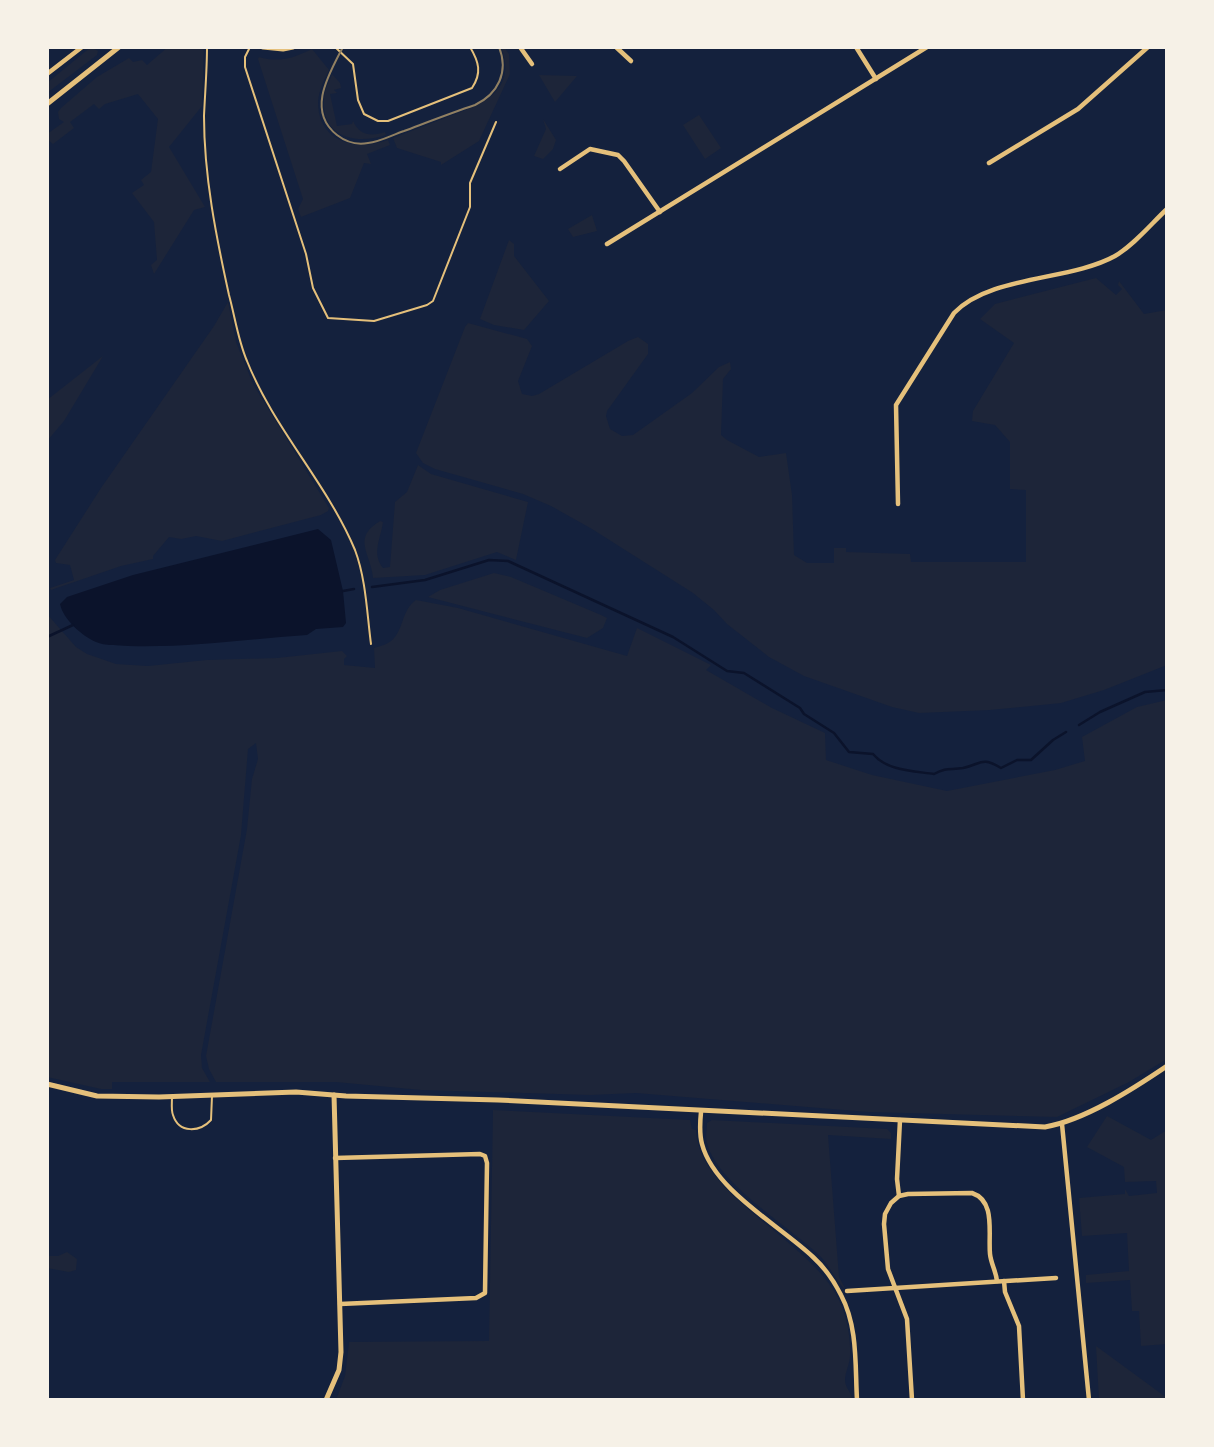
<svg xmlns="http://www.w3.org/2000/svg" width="1214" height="1447" viewBox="0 0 1214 1447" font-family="Karla,sans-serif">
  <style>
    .green { fill: #1d2539 }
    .water { fill: #0b132b }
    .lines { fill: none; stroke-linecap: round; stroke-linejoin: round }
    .stream { stroke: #0b132b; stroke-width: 2.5 }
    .service { stroke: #e5c07b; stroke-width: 2 }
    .minor { stroke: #e5c07b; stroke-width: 4.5 }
    .tertiary { stroke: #e5c07b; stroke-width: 5 }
    .secondary { stroke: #e5c07b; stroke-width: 5 }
    .tram { stroke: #918062; stroke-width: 2 }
  </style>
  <rect width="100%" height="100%" fill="#14213d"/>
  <g class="green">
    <path d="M91,47L98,51L97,55L47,93V83Z"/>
    <path d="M168,47H204L202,106L169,147L205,207L194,210L154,274L151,265L157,260L154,222L132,193L144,185L141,180L151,172L158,119L138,94L105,104L99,109L94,104L70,122L74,128L53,144L47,139V134L64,122L59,119L58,112L61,108L97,77L129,58L133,62L142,60L147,65Z"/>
    <path d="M501,47H504L509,54L510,74L479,141L441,165V162L397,148L393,138C410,131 428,125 445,118C478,106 519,93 501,47Z"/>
    <path d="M312,49L329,70C324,80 319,90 318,102C318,142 356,152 388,140L390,145L367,154L371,164L364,163L350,198L301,217L298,209L303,199L258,59L259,57C279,63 294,58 312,49Z"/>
    <path d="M332,74L340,83L341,88L334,90L337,93L330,94L337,126L352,124L353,121C359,135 371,137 385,132L386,135C357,145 321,138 324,99C324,89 329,83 332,74Z"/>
    <path d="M539,75L577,76L555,102Z"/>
    <path d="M699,115L721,148L705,159L683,125Z"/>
    <path d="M543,119L556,140L553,149L543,159L534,156L546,129Z"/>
    <path d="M592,215L597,231L573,237L568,229Z"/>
    <path d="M509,240L514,244V256L549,301L524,330L494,325L480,319Z"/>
    <path d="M1096,278L1116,295L1122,289L1118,285L1119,281L1144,314L1167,310V665L1104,690L1061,703L990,710L919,713L892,707L804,676L769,657L727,624L714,610L693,593L592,529L551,506L523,494L435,469L423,463L416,453L465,327L468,323L527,339L532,346L518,381L522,394L532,396L539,394L628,341L638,337L648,344V354L607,411L606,416L610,429L622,436L633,435L692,393L719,367L730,362L731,369L723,379L721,435L727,440L759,457L786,453L792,495L794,555L807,563H834V548H846V552L910,554L911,562H1026V490L1010,489V442L995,425L972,421L973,411L1014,343L980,319L995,304Z"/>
    <path d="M228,302L236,342L253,384L329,508L328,511L321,515L222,541L196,536L181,539L169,537L153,556V559L121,566L51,590L50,588L74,580L70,565L56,563L55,560L101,488L214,326Z"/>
    <path d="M103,356L64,421L47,441V400Z"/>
    <path d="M418,465L431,474L528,502L516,560L497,552L425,575L373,578C371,553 351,539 380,521L383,522C381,538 371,554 383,568L390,567L395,502L407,492Z"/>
    <path d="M494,573L511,577L601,615L607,618L603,628L587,638L428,597L440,590Z"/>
    <path d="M416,600L458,608L627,656L637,628L711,665L706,670L772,708L825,733L826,760L872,775L947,791L1055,770L1085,761L1082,737L1137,707L1167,700V1059L1129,1082L1057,1117L868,1112L636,1093L590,1095L421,1090L336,1082H216L209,1069L206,1056L247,829L252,779L258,759L256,743L248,749L241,835L201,1055L202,1068L210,1082H112V1089H101L47,1077V614L76,647L87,654L116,664L148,666L207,660L277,658L342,651L347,656L344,659V665L375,668L374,648C380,646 386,645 391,641C404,631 401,610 416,600Z"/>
    <path d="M493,1110L690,1120L692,1129L696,1130C698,1195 807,1238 838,1298C846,1313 851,1337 850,1355C850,1364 845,1372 845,1380C845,1388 851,1391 852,1399L336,1400L345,1376L349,1342L489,1341Z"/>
    <path d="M1107,1116L1151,1140L1167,1130V1344L1141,1346L1139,1311H1132L1130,1280L1086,1283V1275L1129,1271L1127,1233L1082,1236L1079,1198L1125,1194V1189L1129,1196L1157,1193L1156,1181L1125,1182L1124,1167L1087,1147Z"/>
    <path d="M712,1120L887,1129L891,1133V1139L828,1135L839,1277L846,1290C837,1283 830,1266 821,1257C791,1227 717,1184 707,1143C705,1135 707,1131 707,1123Z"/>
    <path d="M67,1252L77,1259L76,1270L69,1272L47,1268V1256H58Z"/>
    <path d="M1096,1346L1167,1398V1400H1099Z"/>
  </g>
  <path class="water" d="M318,529L331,540L343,591L346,623L343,627L316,629L307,635C248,639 188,648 128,646C118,645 105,646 96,642C82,636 63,619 60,604L67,597L133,575Z"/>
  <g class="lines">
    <g class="stream">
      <path d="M372,587L425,580L489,560L508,561L673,637L727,671L744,673L800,708L804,714L834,733L849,752L873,754C887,771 914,771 934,774C947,767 950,770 963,768C982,764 981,756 1001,768L1017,760H1031L1053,740L1066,732"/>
      <path d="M343,591L354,589"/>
      <path d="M47,637L73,625"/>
      <path d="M1079,725L1100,712L1145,692L1167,690"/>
    </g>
    <g class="service">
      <path d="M207,47C207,70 205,93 204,116C204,176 216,236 229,295C235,317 238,340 247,361C274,429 327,483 355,550C366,579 367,614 371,644"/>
      <path d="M250,47L245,57V67L306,254L313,288L328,318L374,321L427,305L433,301L470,207V183L496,122"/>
      <path d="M335,47L353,64L358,100L364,114L378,121H388L472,88C482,73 479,62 470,47"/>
      <path d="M172,1097C172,1103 171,1110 173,1115C179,1134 200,1132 211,1120L212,1096"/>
    </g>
    <g class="minor">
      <path d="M520,47L532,64"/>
      <path d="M616,47L631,61"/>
      <path d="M856,47L876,79"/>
      <path d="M47,74L82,47"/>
      <path d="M989,163L1078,109L1148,47"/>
      <path d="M560,169L590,149L618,155L624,161L660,212"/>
      <path d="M607,244L927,47"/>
      <path d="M898,504L896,405L954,313C991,275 1070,281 1115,256C1134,245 1151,224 1167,209"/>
      <path d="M701,1112C700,1122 699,1133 702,1144C714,1190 779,1225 813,1257C824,1267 834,1281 841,1295C858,1327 855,1365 857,1400"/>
      <path d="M1062,1124L1089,1400"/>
      <path d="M335,1158L480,1154L485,1156L487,1163L485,1293L476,1298L340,1304"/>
      <path d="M899,1196L897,1179L900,1120"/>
      <path d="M1004,1281L1005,1292L1019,1326L1023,1400"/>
      <path d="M847,1291L1056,1278"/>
      <path d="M912,1400L907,1319L888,1269L884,1224L885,1214L891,1203L899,1196L908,1194L972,1193C996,1201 988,1233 990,1254C991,1264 996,1271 997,1281"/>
    </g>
    <g class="tertiary">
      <path d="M47,1084L97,1096L159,1097L296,1092L346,1096L498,1100L1045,1127C1085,1120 1133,1089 1167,1066"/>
      <path d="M326,1400L339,1370L341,1352L334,1095"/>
    </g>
    <g class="secondary">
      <path d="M263,47L283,49L293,47"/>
      <path d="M47,104L119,47"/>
    </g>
    <path class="tram" d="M343,47C329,74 306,111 337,135C346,142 357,145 368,143C380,142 392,135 404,131C428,122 451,113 475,105C498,94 509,72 499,47"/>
  </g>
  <rect width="1214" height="1447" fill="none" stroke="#f6f1e7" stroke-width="98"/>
</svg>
